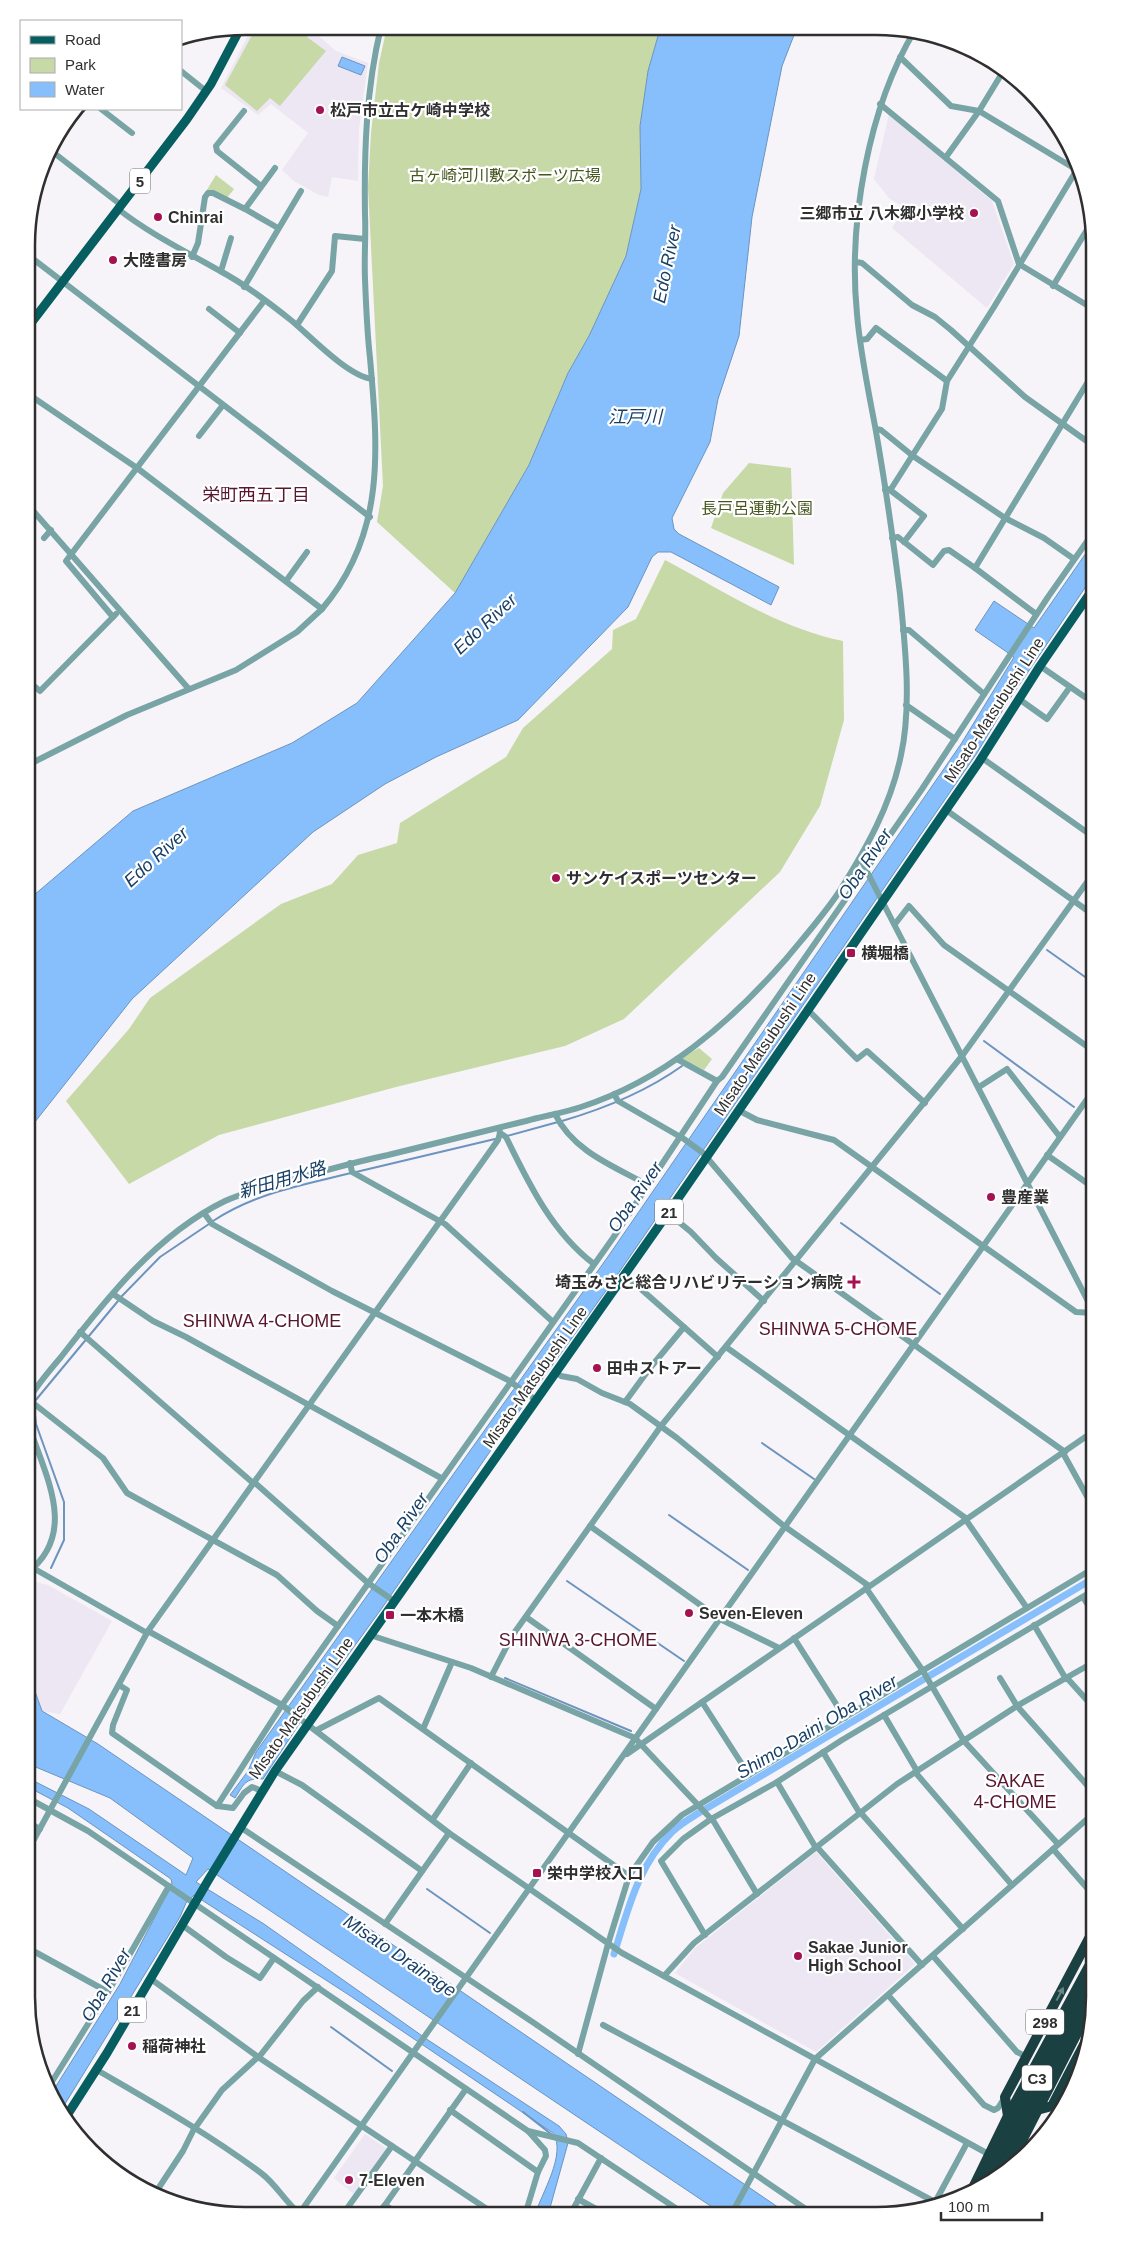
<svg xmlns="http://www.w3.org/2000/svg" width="1121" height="2242" viewBox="0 0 1121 2242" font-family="Arial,'Noto Sans JP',sans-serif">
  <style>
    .built { fill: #ece7f2 }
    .green { fill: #c7d9a7 }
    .water { fill: #86bffc; stroke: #6c94bf }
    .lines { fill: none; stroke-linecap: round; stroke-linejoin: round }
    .stream { stroke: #6c94bf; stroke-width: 2 }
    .canal { stroke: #86bffc; stroke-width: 7 }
    .minor { stroke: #78a4a6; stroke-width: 6 }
    .major { stroke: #075e60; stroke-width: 9 }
    .highway { stroke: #1a4041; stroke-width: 10 }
    .highway-bridge { stroke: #1a4041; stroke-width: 10 }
    .oneway { fill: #6a8384 }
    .poi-dot { fill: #a41251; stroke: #fff; stroke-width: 2 }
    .labels { text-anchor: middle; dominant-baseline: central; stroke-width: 4.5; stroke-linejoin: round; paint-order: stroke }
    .shield { fill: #fff; stroke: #6e6d6e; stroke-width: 1 }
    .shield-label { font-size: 15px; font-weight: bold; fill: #302f30 }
    .poi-label { font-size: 16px; font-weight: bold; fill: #302f30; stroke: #fff; text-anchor: start }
    .park-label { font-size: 16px; fill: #465720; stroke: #fff }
    .street-label { font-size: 16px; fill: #302f30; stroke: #fff }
    .water-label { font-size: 18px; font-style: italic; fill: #184067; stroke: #fff }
    .neighbourhood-label { font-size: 18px; fill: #5a162e; stroke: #fff }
    .rim { fill: none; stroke: #302f30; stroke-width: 2.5 }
  </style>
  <rect width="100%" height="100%" fill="#f6f4f8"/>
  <g class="built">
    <path d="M253,26L318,27L314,32L336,51L368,63L359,129L358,181L332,177L328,197L319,195L294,181L282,170L308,133L271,104L258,115L221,88Z"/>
    <path d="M889,114L992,201L1014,264L987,308L892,228L905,208L889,198L874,179Z"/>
    <path d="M32,1581L48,1585L112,1621L60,1714L42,1711L27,1705V1582Z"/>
    <path d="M816,1852L915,1964L816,2052L675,1973L695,1948Z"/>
    <path d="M365,2134L387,2149L354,2194L334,2178Z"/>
  </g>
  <g class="green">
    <path d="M257,26L314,27L307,37L326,51L280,106L270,98L257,111L225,85Z"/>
    <path d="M387,27L660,29L648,71L640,126L641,189L626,256L589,336L568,373L529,465L455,593L377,522L383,486L368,187L371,133L379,63Z"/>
    <path d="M216,175L234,189L227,198L205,193Z"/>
    <path d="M749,463L791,468L794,565L711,528L723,493Z"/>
    <path d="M665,560C722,590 780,629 843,641L844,720L820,806L780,872L624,1019L565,1046L396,1087L219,1135L129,1184L66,1101L129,1029L150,998L281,904L332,884L358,855L397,843L400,823L506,757L523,728L612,649L613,630L636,619Z"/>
    <path d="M699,1048L712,1059L704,1070L681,1058Z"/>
  </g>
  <g class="water">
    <path d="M660,29L796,30L782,66L752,217L739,336L718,399L710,442L672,518L674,529L679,534L779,587L771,605L671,552H658L652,557L628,607L518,720L436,757L385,784L313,832L132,999L27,1132V901L133,811L292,743L357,703L455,593L529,465L568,373L589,336L626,256L641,189L640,126L648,71Z"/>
    <path d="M342,57L365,66L361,75L338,66Z"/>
    <path d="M1095,540V573L1007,703L977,753L613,1281L489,1453L382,1608L309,1709L263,1779C245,1778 244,1784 235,1798L230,1795L248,1771L256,1752L607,1258L961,744L1014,657L975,630L994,601L1034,628Z"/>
    <path d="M27,1669L42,1711L98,1744L791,2216L724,2215L208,1869L196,1882L264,1924L428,2040L559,2126L566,2134L568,2143L548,2215H535C541,2194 567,2154 553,2133L349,1995L194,1895L186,1903L180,1917L60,2112L51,2094L120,1984L172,1884L171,1879L68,1808L26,1786V1777L89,1809L186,1875L193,1858L110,1798L26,1763Z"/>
  </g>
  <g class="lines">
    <g class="stream">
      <path d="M1047,950L1095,984"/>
      <path d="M984,1041L1074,1107"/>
      <path d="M562,1121C603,1109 647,1091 682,1066"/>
      <path d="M507,1136L558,1122"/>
      <path d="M356,1172L495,1139"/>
      <path d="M213,1221C255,1193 303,1185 351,1173"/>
      <path d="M841,1223L940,1294"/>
      <path d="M121,1297L160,1257L209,1224"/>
      <path d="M35,1401L118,1301"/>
      <path d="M34,1406L36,1424L64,1502V1540L51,1568"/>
      <path d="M762,1443L814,1479"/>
      <path d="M669,1515L748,1570"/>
      <path d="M567,1581L684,1661"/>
      <path d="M505,1678L631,1731"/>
      <path d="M427,1889L490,1933"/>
      <path d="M331,2027L392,2071"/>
      <path d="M523,2112L551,2134"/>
    </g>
    <path class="canal" d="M614,1954C628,1910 638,1865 672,1832C679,1825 689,1819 697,1814L1094,1578"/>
    <g class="minor">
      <path d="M900,57L951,106L979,111L1082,173"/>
      <path d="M181,71L206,91"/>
      <path d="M880,104L998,201L1019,264L1095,310"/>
      <path d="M101,109L132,133"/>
      <path d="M244,111L216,146L217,151L261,186"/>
      <path d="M49,149L121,205"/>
      <path d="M50,150L63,130"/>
      <path d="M946,157L979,111L1004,70"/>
      <path d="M118,209C150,234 185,251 220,271C243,283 272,305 292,321C311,337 348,376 372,379"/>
      <path d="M245,209L278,228"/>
      <path d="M28,255L370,517"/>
      <path d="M192,257L198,243L205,197L208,193H213L245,209L275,168"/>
      <path d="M856,262L862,263L912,305L935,317L951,330L1025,397L1095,447"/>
      <path d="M221,271L231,238"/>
      <path d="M1053,286L1091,223"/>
      <path d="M244,287L301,191"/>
      <path d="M209,309L240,333"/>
      <path d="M297,325L332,271L335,236L365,239"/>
      <path d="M860,340L867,339L876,328L947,381"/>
      <path d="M876,429L881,430L913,456L1005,518L1044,538L1074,559"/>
      <path d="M199,436L223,405"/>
      <path d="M885,490L891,489L942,409L947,381L994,307L1079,166"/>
      <path d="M890,490L924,516L904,542"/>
      <path d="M28,505L188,688"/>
      <path d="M44,538L51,530"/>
      <path d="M892,538L898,537L933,565L944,551L949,550L975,568L1095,370"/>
      <path d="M975,568L1036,614"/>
      <path d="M286,581L307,552"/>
      <path d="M322,609C386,534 378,449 370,358C367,332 366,305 365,279C364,257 366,236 365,215C364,152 366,89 381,27"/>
      <path d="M113,617L66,561L264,301"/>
      <path d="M903,630H909L984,694"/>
      <path d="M1040,666L1095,704"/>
      <path d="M28,681L40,691L116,614"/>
      <path d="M1019,699L1047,719L1070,687"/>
      <path d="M906,705L955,739"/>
      <path d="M982,758L1095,838"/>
      <path d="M28,765L127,715L236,670L297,632L322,609L137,468L28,394"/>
      <path d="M946,810L1095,916"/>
      <path d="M860,858L1094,1313"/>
      <path d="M895,924L909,906L944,945L1095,1052"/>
      <path d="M807,1009L857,1059L867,1051L925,1103"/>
      <path d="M677,1059L717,1081"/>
      <path d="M979,1087L1007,1069L1060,1137"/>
      <path d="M614,1094L618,1101L684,1139L703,1153L792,1258L1065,1452"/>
      <path d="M738,1110L757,1120L834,1140L1076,1312L1094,1313"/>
      <path d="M555,1114C573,1151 613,1166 648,1185"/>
      <path d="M500,1133L506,1137C529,1184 552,1232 594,1264"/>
      <path d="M1047,1155L1094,1188"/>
      <path d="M350,1163L352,1172L445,1224L553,1322"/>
      <path d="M204,1213L212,1224L332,1291L508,1380L536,1400"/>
      <path d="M668,1213L691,1232L716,1258L764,1301"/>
      <path d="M625,1275L718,1357"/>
      <path d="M113,1294L153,1321L186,1337L441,1478"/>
      <path d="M80,1332L253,1483"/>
      <path d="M726,1347L967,1519"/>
      <path d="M556,1372L561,1376L577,1379L602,1393L630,1404L677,1438L784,1526L869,1586"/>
      <path d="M28,1399L103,1458L127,1493L277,1575L317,1611L338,1626"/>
      <path d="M27,1402C36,1386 49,1371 61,1357C106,1299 157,1234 225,1201C242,1193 260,1189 278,1184C315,1173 351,1163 388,1155C434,1144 480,1132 526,1121C544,1116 563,1113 581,1107C664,1080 730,1023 786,959C804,937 823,916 839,892C866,849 891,805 901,755C912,705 905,645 900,594C893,538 885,482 875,426C868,389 860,351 857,314C848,223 868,108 915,30"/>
      <path d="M625,1402L650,1368L684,1327"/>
      <path d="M1063,1453L1094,1509"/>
      <path d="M254,1482L368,1583L394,1601"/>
      <path d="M966,1520L1027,1608"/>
      <path d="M590,1526L720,1619L779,1648"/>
      <path d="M33,1568L147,1633"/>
      <path d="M27,1573C82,1531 41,1469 27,1419"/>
      <path d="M866,1588L923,1671L964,1741L1058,1844"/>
      <path d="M1083,1597L1094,1615"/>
      <path d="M526,1617L656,1709"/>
      <path d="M1034,1625L1066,1679"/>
      <path d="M148,1631L282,1705L449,1833L622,1953L992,2156"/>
      <path d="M370,1635L471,1668L635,1738L714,1822L757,1894"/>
      <path d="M794,1638L845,1718"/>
      <path d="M491,1677L512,1636L661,1426L962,1056L1095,871"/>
      <path d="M1000,1678L1017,1706L1094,1793"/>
      <path d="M1067,1678L1094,1708"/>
      <path d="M119,1685L127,1690L113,1725L112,1733L217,1806L233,1808L244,1793L252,1787L262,1791"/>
      <path d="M702,1702L749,1775"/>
      <path d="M884,1715L917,1771"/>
      <path d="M423,1729L452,1662"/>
      <path d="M317,1730L379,1698L629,1876"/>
      <path d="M823,1752L859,1812"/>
      <path d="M627,1754L1094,1431"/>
      <path d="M275,1771L302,1785L422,1871"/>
      <path d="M915,1772L1012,1885"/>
      <path d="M777,1782L816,1848"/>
      <path d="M26,1797L88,1831L528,2131L578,2143L686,2215"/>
      <path d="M217,1806L282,1705L613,1238L717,1081L722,1077L922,789L1048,597L1095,530"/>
      <path d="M860,1812L963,1929"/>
      <path d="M433,1819L471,1763"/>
      <path d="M26,1821L40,1829"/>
      <path d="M240,1827L534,2023L816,2216"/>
      <path d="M817,1847L922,1965"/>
      <path d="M1053,1849L1094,1896"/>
      <path d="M26,1854L148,1631L498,1140L500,1133L499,1128"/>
      <path d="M385,1924L449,1833"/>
      <path d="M182,1925L226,1957L260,1978L274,1958"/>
      <path d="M705,1935L661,1861L683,1839L711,1819L777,1782L842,1740L1094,1590"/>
      <path d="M26,1947L108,1992"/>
      <path d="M933,1956L1017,2052L1027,2057"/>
      <path d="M664,1976L694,1943L897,1784L1017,1706L1094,1662"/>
      <path d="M151,1979L258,2057L496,2215"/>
      <path d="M888,1995L984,2105L994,2110L998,2108L1005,2097"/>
      <path d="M603,2025L935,2202"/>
      <path d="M578,2054L608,1944L629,1876L653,1842L682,1815L1094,1568"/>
      <path d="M259,2057L303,2001L318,1987"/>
      <path d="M97,2070C152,2102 209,2134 261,2173C276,2184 285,2202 300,2214"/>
      <path d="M1068,2074L1079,2078"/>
      <path d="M48,2088L108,1992L169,1886"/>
      <path d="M1052,2106L1058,2115"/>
      <path d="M450,2110L538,2172"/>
      <path d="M195,2128L222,2090L258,2057"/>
      <path d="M415,2161L466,2089"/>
      <path d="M154,2195L183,2151L195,2127"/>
      <path d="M578,2199L607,2215"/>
      <path d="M933,2206L967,2143"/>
      <path d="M299,2214L1095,1088"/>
      <path d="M343,2214L392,2146"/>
      <path d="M377,2214L385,2205"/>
      <path d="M398,2214L385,2205L416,2161"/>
      <path d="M525,2215L538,2172L546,2156L545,2150L529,2132"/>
      <path d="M570,2215L601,2158"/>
      <path d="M731,2215L815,2059L1094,1813"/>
    </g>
    <g class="major">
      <path d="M28,327L187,119L211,84L241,27"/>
      <path d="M64,2120L107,2053L209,1879L275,1771L668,1213L979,762L1040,666L1095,586"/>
    </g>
    <g class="highway">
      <path d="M1037,2110L1052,2106L1089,2035"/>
      <path d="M1008,2116L1005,2097L1094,1929"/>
      <path d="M1007,2170L1094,2000"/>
      <path d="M971,2192L1008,2116L1094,1957"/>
    </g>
    <g class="highway-bridge">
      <path d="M994,2180L1094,1987"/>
      <path d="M981,2187L1094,1969"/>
    </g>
  </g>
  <defs><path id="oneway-solid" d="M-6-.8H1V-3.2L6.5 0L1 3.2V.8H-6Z" transform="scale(1.25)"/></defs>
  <use class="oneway" href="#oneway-solid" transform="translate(1060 1994) rotate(-62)"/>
  <g class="poi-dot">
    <circle cx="320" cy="110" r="5"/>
    <circle cx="974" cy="213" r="5"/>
    <circle cx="158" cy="217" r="5"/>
    <circle cx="113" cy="260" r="5"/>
    <circle cx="556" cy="878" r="5"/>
    <rect x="846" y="948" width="10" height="10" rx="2.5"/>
    <circle cx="991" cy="1197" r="5"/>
    <path d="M851.5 1274.5h5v5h5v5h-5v5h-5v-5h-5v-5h5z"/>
    <circle cx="597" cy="1368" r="5"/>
    <circle cx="689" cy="1613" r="5"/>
    <rect x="385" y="1610" width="10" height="10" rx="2.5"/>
    <rect x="532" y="1868" width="10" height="10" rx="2.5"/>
    <circle cx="798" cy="1956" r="5"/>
    <circle cx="132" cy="2046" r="5"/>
    <circle cx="349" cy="2180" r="5"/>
  </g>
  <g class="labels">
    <g class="shield">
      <rect x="130" y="168.5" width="20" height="25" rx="4"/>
      <rect x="655" y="1199.5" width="28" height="25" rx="4"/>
      <rect x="118" y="1997.5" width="28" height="25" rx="4"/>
      <rect x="1026" y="2009.5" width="38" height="25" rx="4"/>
      <rect x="1022" y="2065.5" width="30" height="25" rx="4"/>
    </g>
    <g class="shield-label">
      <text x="140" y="181">5</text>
      <text x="669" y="1212">21</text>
      <text x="132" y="2010">21</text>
      <text x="1045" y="2022">298</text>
      <text x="1037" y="2078">C3</text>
    </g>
    <g class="poi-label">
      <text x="330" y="110">松戸市立古ケ崎中学校</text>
      <text x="964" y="213" text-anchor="end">三郷市立 八木郷小学校</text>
      <text x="168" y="217">Chinrai</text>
      <text x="123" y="260">大陸書房</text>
      <text x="566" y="878">サンケイスポーツセンター</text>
      <text x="861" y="953">横堀橋</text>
      <text x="1001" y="1197">豊産業</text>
      <text x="843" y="1282" text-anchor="end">埼玉みさと総合リハビリテーション病院</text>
      <text x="607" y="1368">田中ストアー</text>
      <text x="699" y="1613">Seven-Eleven</text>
      <text x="400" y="1615">一本木橋</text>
      <text x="547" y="1873">栄中学校入口</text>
      <text x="808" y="1947">Sakae Junior<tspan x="808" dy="18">High School</tspan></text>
      <text x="142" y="2046">稲荷神社</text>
      <text x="359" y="2180">7-Eleven</text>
    </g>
    <g class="park-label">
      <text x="505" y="175">古ヶ崎河川敷スポーツ広場</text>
      <text x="757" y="508">長戸呂運動公園</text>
    </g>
    <g class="street-label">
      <text transform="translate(994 710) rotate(-57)">Misato-Matsubushi Line</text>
      <text transform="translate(765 1044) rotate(-56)">Misato-Matsubushi Line</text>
      <text transform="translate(535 1377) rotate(-55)">Misato-Matsubushi Line</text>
      <text transform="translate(301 1708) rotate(-55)">Misato-Matsubushi Line</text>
    </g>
    <g class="water-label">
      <text transform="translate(667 264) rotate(-78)">Edo River</text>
      <text x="635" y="417">江戸川</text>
      <text transform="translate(485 624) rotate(-43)">Edo River</text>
      <text transform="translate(156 857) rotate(-42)">Edo River</text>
      <text transform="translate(865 864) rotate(-56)">Oba River</text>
      <text transform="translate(282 1180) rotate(-16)">新田用水路</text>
      <text transform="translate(635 1197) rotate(-55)">Oba River</text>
      <text transform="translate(401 1528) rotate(-55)">Oba River</text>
      <text transform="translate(817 1727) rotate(-31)">Shimo-Daini Oba River</text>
      <text transform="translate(400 1956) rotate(34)">Misato Drainage</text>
      <text transform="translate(106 1985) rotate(-60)">Oba River</text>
    </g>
    <g class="neighbourhood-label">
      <text x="256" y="495">栄町西五丁目</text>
      <text x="262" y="1321">SHINWA 4-CHOME</text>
      <text x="838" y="1329">SHINWA 5-CHOME</text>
      <text x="578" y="1640">SHINWA 3-CHOME</text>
      <text x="1015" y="1781">SAKAE<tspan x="1015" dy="21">4-CHOME</tspan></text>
    </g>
  </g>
  <path d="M0 0H1121V2242H0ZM245 35H876A210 210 0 0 1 1086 245V1997A210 210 0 0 1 876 2207H245A210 210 0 0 1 35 1997V245A210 210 0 0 1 245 35Z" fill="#fff" fill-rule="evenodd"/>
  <path class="rim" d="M245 35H876A210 210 0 0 1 1086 245V1997A210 210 0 0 1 876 2207H245A210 210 0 0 1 35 1997V245A210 210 0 0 1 245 35Z"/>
  <rect x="20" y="20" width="162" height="90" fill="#ffffff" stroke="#acacac"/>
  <rect x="30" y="36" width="25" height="8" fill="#075e60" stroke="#acacac"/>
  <text x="65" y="45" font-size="15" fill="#302f30">Road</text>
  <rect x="30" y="58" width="25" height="15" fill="#c7d9a7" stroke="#acacac"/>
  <text x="65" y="70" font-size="15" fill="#302f30">Park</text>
  <rect x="30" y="82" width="25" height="15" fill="#86bffc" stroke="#acacac"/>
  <text x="65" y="95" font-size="15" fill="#302f30">Water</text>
  <path d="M941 2212v8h101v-8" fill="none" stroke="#302f30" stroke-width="2.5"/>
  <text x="948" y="2212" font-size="15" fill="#302f30" stroke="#ffffff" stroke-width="4" paint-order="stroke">100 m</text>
</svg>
